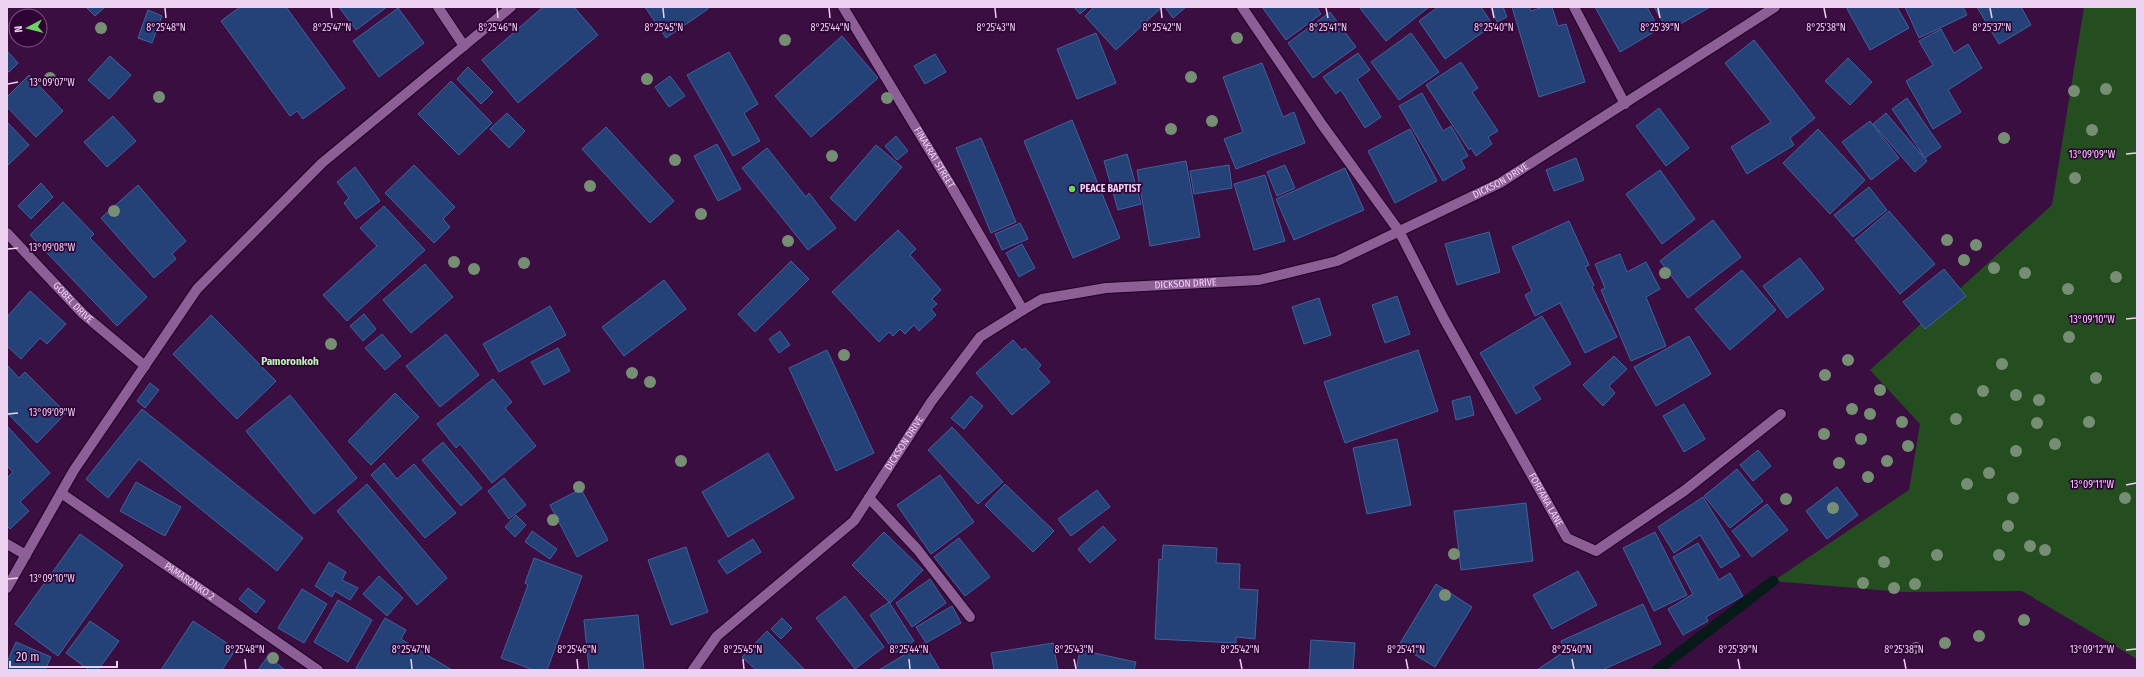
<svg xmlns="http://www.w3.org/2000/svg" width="2144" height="677" viewBox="0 0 2144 677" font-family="'Fira Sans Condensed',sans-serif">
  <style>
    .green { fill: #244d20 }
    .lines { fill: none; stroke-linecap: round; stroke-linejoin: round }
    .stream { stroke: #08191a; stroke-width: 11 }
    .building { fill: #244178; stroke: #42619b }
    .lane-casing { stroke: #1c0022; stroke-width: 12 }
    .street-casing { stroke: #1c0022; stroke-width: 12 }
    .lane { stroke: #8e5f96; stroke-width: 10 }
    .street { stroke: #8e5f96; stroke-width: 10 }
    .tree { fill: #768f74 }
    .ticks { fill: none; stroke: #edd2f1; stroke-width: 1.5 }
    .poi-dot { fill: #6dd361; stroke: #2f0336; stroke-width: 1.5 }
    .labels { text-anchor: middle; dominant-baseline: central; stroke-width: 3.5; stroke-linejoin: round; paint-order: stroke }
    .street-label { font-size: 10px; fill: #edd2f1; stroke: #2f0336 }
    .poi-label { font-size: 10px; font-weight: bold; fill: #edd2f1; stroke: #2f0336; text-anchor: start }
    .neighbourhood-label { font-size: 11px; font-weight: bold; fill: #bcf3b5; stroke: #2f0336 }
    .ticks-label { font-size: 10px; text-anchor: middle; fill: #edd2f1; stroke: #2f0336; stroke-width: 3.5; stroke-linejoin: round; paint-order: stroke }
  </style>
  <rect width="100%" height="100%" fill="#3a0e41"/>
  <path class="green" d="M2084,7H2137V659L2022,591L1902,592L1773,581L1909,490L1920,424L1870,370L2052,205Z"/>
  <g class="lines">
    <path class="stream" d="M1657,670L1773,581"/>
  </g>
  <g class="building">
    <path d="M86,7H105L95,16Z"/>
    <path d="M240,7H286L345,88L303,119L297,111L290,116L221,21Z"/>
    <path d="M339,7H387L356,30Z"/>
    <path d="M543,7H574L598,35L518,103L482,60Z"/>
    <path d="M645,7H707L708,9L666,38Z"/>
    <path d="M1074,7H1088L1080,14Z"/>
    <path d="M1094,7H1162L1116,50L1085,16Z"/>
    <path d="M1165,7H1186L1173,18Z"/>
    <path d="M1262,7H1316L1321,14L1286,40Z"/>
    <path d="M1359,7H1429L1386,41Z"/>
    <path d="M1438,7H1481L1493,25L1445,59L1419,21Z"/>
    <path d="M1494,7H1503L1507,17L1497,22L1491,8Z"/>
    <path d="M1512,7H1529L1531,11L1543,7H1552L1558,26L1566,24L1585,82L1539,97Z"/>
    <path d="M1595,7H1647L1659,29L1620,52Z"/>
    <path d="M1654,7H1710L1668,31Z"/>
    <path d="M1846,7H1897L1909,28L1870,50Z"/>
    <path d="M1905,7H1963L1967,15L1919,38Z"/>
    <path d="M1977,7H2021L2031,25L1999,44Z"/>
    <path d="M398,8L424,43L379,77L353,41Z"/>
    <path d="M148,10L162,16L152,43L138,38Z"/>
    <path d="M1330,12L1356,47L1313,78L1288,43Z"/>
    <path d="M1941,29L1954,53L1968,44L1982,68L1948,90L1961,112L1933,129L1906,81L1933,65L1919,41Z"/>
    <path d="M1096,33L1116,83L1077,99L1057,49Z"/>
    <path d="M1411,33L1439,72L1399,100L1371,62Z"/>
    <path d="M842,36L878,78L811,137L775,96Z"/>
    <path d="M1754,40L1815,118L1790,138L1794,145L1747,174L1731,147L1771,122L1725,63Z"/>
    <path d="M7,51L18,63L9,72L7,71Z"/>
    <path d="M729,52L758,104L744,113L760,141L733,156L687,75Z"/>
    <path d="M1358,53L1370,70L1357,79L1381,117L1365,128L1341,90L1336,94L1323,77Z"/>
    <path d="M935,54L946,72L925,84L914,66Z"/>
    <path d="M110,56L131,75L109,99L88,80Z"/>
    <path d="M1848,58L1872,82L1850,105L1825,81Z"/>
    <path d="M1461,62L1478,88L1472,92L1498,131L1488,137L1492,144L1476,156L1471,148L1469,150L1426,85Z"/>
    <path d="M1262,63L1283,117L1294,112L1305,143L1236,169L1224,139L1243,132L1223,77Z"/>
    <path d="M468,67L493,92L481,104L457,79Z"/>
    <path d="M29,75L63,111L36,137L7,107V97Z"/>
    <path d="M670,76L685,96L669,107L655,87Z"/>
    <path d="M451,81L492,123L459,155L418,114Z"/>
    <path d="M1422,93L1443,131L1451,126L1468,156L1461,160L1465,168L1443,181L1399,106Z"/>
    <path d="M1907,98L1941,147L1925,158L1892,109Z"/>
    <path d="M1659,108L1689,148L1666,166L1636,126Z"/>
    <path d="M507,113L525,131L509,148L490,129Z"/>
    <path d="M1886,113L1927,161L1915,172L1873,124Z"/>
    <path d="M113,116L136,141L107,167L84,142Z"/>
    <path d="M1072,120L1120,238L1073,258L1024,141Z"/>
    <path d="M1870,121L1899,158L1871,180L1842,142Z"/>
    <path d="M7,122L29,145L7,166Z"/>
    <path d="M606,127L674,201L650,223L582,149Z"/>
    <path d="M1410,129L1437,181L1395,203L1368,151Z"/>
    <path d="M1818,129L1865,180L1830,214L1783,163Z"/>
    <path d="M896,136L908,151L897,160L885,146Z"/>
    <path d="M981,138L1016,222L991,233L956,148Z"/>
    <path d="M717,144L741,189L718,201L694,156Z"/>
    <path d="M876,145L902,167L855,221L830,198Z"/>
    <path d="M767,148L806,197L809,193L836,228L808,250L742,168Z"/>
    <path d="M1127,154L1141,204L1118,210L1104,161Z"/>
    <path d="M1576,158L1584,180L1554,191L1546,170Z"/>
    <path d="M1186,161L1200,237L1150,246L1137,170Z"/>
    <path d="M414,165L455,207L443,219L450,227L434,243L385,193Z"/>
    <path d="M1229,165L1232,188L1194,194L1190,171Z"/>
    <path d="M1285,165L1295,188L1277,196L1267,172Z"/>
    <path d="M355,167L380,201L356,219L344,203L349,198L337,182Z"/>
    <path d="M1345,168L1364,210L1294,240L1276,199Z"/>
    <path d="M1660,170L1695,219L1662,244L1626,194Z"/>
    <path d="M1265,175L1285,241L1254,250L1234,184Z"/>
    <path d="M41,183L53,197L31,219L18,206Z"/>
    <path d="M138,185L186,241L172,254L176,259L154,278L101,218Z"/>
    <path d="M1869,187L1887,210L1853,237L1834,215Z"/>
    <path d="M63,202L94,234L90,238L147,297L117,326L30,235Z"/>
    <path d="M384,206L425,250L347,321L323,295L377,246L360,228Z"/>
    <path d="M1889,211L1935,264L1900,294L1855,240Z"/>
    <path d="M1713,220L1741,257L1688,298L1660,261Z"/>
    <path d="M1569,221L1589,265L1585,267L1594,285L1592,287L1617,337L1585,353L1560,303L1535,316L1525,295L1532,291L1512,247Z"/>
    <path d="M1020,223L1028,239L1002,250L995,234Z"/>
    <path d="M898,230L916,249L910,255L941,290L932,299L937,304L931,309L936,315L919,331L914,325L905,334L900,329L893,336L889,332L879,342L832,292Z"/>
    <path d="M1489,232L1500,272L1457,285L1445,244Z"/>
    <path d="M1022,244L1035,268L1019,277L1006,253Z"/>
    <path d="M1620,254L1627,272L1646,262L1660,289L1646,297L1666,346L1631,361L1601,290L1605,288L1595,264Z"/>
    <path d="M1800,258L1824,289L1787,318L1763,286Z"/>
    <path d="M791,261L809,279L755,332L738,314Z"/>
    <path d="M425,264L453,297L411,333L383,300Z"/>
    <path d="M1944,269L1966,296L1925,329L1903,302Z"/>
    <path d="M1742,270L1776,310L1730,350L1695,309Z"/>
    <path d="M664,280L686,309L624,356L602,327Z"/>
    <path d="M30,291L66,324L47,344L40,338L21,359L7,346V317Z"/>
    <path d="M1397,296L1410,334L1385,343L1372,305Z"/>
    <path d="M1319,298L1331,335L1304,344L1292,307Z"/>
    <path d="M550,306L566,335L499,372L483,344Z"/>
    <path d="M364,314L376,329L363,341L350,326Z"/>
    <path d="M211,315L276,381L237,419L173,354Z"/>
    <path d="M1542,316L1571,364L1533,387L1541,399L1516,414L1480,353Z"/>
    <path d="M780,331L790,345L779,353L769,339Z"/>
    <path d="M382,334L401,356L385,370L365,348Z"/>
    <path d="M446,334L479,375L440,407L406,366Z"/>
    <path d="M1689,336L1711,374L1656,406L1634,367Z"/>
    <path d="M1013,340L1022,350L1025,348L1041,365L1038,369L1050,382L1012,415L976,373Z"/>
    <path d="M558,348L570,371L544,385L531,362Z"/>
    <path d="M827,350L874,453L836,471L789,368Z"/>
    <path d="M1418,350L1438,411L1345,443L1324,382Z"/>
    <path d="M1614,356L1627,369L1609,386L1615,393L1603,406L1583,385Z"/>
    <path d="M7,365L19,378L25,372L66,413L37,443L7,413Z"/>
    <path d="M493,379L512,402L505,408L536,446L492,483L460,444L456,448L437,424Z"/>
    <path d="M150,383L159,390L145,408L137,401Z"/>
    <path d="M395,393L419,417L371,465L348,441Z"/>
    <path d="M290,395L357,478L314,514L246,431Z"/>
    <path d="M971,396L983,406L964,429L951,418Z"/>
    <path d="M1470,396L1474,415L1456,420L1452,401Z"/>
    <path d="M1684,404L1705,439L1684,452L1663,416Z"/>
    <path d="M142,409L303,538L277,571L139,459L108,498L86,479Z"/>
    <path d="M7,426L50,473L20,502L29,511L10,529L7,526V478L13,472L7,466Z"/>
    <path d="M952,427L1003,482L978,504L928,450Z"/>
    <path d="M1397,439L1411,505L1367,514L1353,448Z"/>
    <path d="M443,442L482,488L461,506L422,460Z"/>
    <path d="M1758,450L1771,466L1753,481L1740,465Z"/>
    <path d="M768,453L794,498L728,537L702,492Z"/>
    <path d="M384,463L397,479L414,464L456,513L425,538L371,475Z"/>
    <path d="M1737,469L1763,501L1730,528L1704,496Z"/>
    <path d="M940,475L974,522L931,554L897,505Z"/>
    <path d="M504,478L526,505L509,519L488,491Z"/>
    <path d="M136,482L181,507L165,536L120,511Z"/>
    <path d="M367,484L447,578L417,605L337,511Z"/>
    <path d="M1005,484L1054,531L1033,552L985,505Z"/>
    <path d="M1837,487L1858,515L1827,539L1806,511Z"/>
    <path d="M581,489L608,540L577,557L550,505Z"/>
    <path d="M1097,490L1110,507L1071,536L1058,519Z"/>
    <path d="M1703,497L1740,556L1721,568L1700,535L1674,553L1658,527Z"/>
    <path d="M1526,503L1533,561L1461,570L1454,511Z"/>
    <path d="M1767,504L1788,530L1752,557L1732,531Z"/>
    <path d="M516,515L526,525L515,537L505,527Z"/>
    <path d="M1103,526L1116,540L1090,563L1078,549Z"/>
    <path d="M532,531L557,549L550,559L525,542Z"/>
    <path d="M884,532L923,570L890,603L852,565Z"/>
    <path d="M1655,532L1687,595L1654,611L1623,548Z"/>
    <path d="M80,534L123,565L58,656L15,624Z"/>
    <path d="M959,538L990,577L965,596L934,557Z"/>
    <path d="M753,539L761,552L727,574L718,561Z"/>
    <path d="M1698,543L1719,580L1730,573L1743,596L1706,617L1708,621L1683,635L1668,609L1693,594L1673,557Z"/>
    <path d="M1163,545L1217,548L1216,563L1240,564L1239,589L1258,590L1255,639L1236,637V643L1155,639L1159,559L1162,560Z"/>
    <path d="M686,547L708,612L671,625L648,560Z"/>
    <path d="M534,558L582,576L547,670H534L501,658L528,585L525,583Z"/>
    <path d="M329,562L346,572L342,580L358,588L350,600L335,591L332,597L315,586Z"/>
    <path d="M1578,571L1597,605L1552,629L1533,595Z"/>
    <path d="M379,576L403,598L387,616L363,594Z"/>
    <path d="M930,579L946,603L912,627L896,603Z"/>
    <path d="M1436,584L1472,607L1435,667L1399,645Z"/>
    <path d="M248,588L265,601L256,613L239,599Z"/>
    <path d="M302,589L327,604L304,643L278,628Z"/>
    <path d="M845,596L884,647L855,669L816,618Z"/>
    <path d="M338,600L372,620L348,662L314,642Z"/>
    <path d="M889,602L914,641L895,653L870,615Z"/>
    <path d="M1643,604L1661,644L1602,670H1537L1565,651L1561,641Z"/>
    <path d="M952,606L961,623L926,643L916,627Z"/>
    <path d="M638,615L644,670H589L584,620Z"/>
    <path d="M385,618L406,630L401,639L452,670H360L356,668Z"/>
    <path d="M782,618L792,628L781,639L771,629Z"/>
    <path d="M90,621L119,641L98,670H89L66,653Z"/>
    <path d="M193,621L236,649L222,670H161Z"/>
    <path d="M767,631L805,670H756L742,657Z"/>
    <path d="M1311,640L1355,643L1353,670H1309Z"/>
    <path d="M16,642L51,657L45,670H7V662Z"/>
    <path d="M924,643L940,670H879Z"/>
    <path d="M1053,643L1058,670H994L991,653Z"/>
    <path d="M1080,650L1136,662L1134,670H1076Z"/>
    <path d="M268,656L285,670H258Z"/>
  </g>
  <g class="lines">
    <defs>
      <g id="lane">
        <path id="s1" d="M61,493L318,670"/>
      </g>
      <g id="street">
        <path d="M438,7L464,46"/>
        <path id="s2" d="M843,7L950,184L1023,310"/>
        <path id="s3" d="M1242,7L1323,126L1399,231L1444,319L1567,538L1596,551L1684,491L1781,414"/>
        <path d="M1574,7L1625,104"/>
        <path id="s4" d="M7,233L83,314L145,366"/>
        <path d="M869,498L917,549L970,617"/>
        <path d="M7,544L26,555"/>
        <path d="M7,588L74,470L197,289L322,163L511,7"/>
        <path id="s5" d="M693,670L717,636L854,521L931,402L980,337L1023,310L1042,299L1106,288L1259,280L1337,261L1500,183L1775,7"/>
      </g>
    </defs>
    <use href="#lane" class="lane-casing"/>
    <use href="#street" class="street-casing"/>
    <use href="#lane" class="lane"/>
    <use href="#street" class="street"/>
  </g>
  <g class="tree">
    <circle cx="101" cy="28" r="6"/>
    <circle cx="1237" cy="38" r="6"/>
    <circle cx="785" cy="40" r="6"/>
    <circle cx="1191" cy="77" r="6"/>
    <circle cx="50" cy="78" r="6"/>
    <circle cx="647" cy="79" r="6"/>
    <circle cx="2106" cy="89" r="6"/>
    <circle cx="2074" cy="91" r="6"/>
    <circle cx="159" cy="97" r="6"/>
    <circle cx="887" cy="98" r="6"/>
    <circle cx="1212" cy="121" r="6"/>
    <circle cx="1171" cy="129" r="6"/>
    <circle cx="2092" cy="130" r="6"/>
    <circle cx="2004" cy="138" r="6"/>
    <circle cx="832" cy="156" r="6"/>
    <circle cx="675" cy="160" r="6"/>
    <circle cx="2075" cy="178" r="6"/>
    <circle cx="590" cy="186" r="6"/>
    <circle cx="114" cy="211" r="6"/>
    <circle cx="701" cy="214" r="6"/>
    <circle cx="1947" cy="240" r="6"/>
    <circle cx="788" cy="241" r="6"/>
    <circle cx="1976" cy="245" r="6"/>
    <circle cx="1964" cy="260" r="6"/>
    <circle cx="454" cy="262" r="6"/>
    <circle cx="524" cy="263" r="6"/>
    <circle cx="1994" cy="268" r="6"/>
    <circle cx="474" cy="269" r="6"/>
    <circle cx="1665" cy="273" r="6"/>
    <circle cx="2025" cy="273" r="6"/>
    <circle cx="2116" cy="277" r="6"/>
    <circle cx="2068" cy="289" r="6"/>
    <circle cx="2069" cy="337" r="6"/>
    <circle cx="331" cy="344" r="6"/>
    <circle cx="844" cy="355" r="6"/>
    <circle cx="1848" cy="360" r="6"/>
    <circle cx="2002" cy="364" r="6"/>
    <circle cx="632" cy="373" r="6"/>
    <circle cx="1825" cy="375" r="6"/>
    <circle cx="2096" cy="378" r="6"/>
    <circle cx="650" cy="382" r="6"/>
    <circle cx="1880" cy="390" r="6"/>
    <circle cx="1983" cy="391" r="6"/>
    <circle cx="2016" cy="395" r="6"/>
    <circle cx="2039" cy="400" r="6"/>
    <circle cx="1852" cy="409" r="6"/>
    <circle cx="1870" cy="414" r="6"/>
    <circle cx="1956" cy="419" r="6"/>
    <circle cx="1902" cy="422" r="6"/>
    <circle cx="2089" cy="422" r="6"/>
    <circle cx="2037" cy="423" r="6"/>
    <circle cx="1824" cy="434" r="6"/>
    <circle cx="1861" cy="439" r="6"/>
    <circle cx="2055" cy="444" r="6"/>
    <circle cx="1908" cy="446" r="6"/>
    <circle cx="2016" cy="451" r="6"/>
    <circle cx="681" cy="461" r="6"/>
    <circle cx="1887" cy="461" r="6"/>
    <circle cx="1839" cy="463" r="6"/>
    <circle cx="1989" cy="473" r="6"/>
    <circle cx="1868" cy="477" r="6"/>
    <circle cx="1967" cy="484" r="6"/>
    <circle cx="579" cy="487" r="6"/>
    <circle cx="2013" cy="498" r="6"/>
    <circle cx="2125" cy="498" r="6"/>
    <circle cx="1786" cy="499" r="6"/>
    <circle cx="1833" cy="508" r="6"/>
    <circle cx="553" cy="520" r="6"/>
    <circle cx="2008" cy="526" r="6"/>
    <circle cx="2030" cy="546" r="6"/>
    <circle cx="2045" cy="550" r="6"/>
    <circle cx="1454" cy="554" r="6"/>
    <circle cx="1937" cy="555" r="6"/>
    <circle cx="1999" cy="555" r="6"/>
    <circle cx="1884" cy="562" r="6"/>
    <circle cx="1863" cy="583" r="6"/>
    <circle cx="1915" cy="584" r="6"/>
    <circle cx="1894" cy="588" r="6"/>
    <circle cx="1445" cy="595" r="6"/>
    <circle cx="2024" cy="620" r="6"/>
    <circle cx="1979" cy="636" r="6"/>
    <circle cx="1945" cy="643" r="6"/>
    <circle cx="1916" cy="648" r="6"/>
    <circle cx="273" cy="658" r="6"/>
  </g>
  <path class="ticks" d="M165,8L166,18M331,8L332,18M497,8L498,18M663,8L664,18M829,8L830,18M995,8L996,18M1161,8L1162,18M1326,8L1328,18M1492,8L1494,18M1658,8L1660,18M1824,8L1826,18M1990,8L1992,18M8,84L18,82M2126,154L2136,153M8,249L18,248M2126,319L2136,318M8,414L18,413M2126,485L2136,483M8,579L18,578M2126,650L2136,649M245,659L246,669M411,659L412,669M577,659L578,669M743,659L744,669M909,659L910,669M1074,659L1076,669M1240,659L1242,669M1406,659L1408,669M1572,659L1574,669M1738,659L1740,669M1904,659L1906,669"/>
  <circle class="poi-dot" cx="1072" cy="189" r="4"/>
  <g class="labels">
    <g class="street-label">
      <text stroke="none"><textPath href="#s2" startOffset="176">FINAKRA1 STREET</textPath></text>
      <text stroke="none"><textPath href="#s5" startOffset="997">DICKSON DRIVE</textPath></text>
      <text stroke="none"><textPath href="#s5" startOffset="661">DICKSON DRIVE</textPath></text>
      <text stroke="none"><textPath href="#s4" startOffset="96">GOBEL DRIVE</textPath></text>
      <text stroke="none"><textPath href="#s5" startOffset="313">DICKSON DRIVE</textPath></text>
      <text stroke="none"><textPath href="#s3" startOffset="580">FORFANA LANE</textPath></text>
      <text stroke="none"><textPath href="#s1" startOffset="156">PAMARONKO 2</textPath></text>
    </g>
    <g class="poi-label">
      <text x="1080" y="189">PEACE BAPTIST</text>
    </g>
    <g class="neighbourhood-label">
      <text x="290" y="361">Pamoronkoh</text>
    </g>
  </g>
  <g class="ticks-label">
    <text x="166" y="31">8°25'48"N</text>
    <text x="332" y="31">8°25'47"N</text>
    <text x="498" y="31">8°25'46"N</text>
    <text x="664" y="31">8°25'45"N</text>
    <text x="830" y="31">8°25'44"N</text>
    <text x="996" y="31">8°25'43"N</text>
    <text x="1162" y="31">8°25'42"N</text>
    <text x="1328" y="31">8°25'41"N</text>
    <text x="1494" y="31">8°25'40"N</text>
    <text x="1660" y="31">8°25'39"N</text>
    <text x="1826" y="31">8°25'38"N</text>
    <text x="1992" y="31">8°25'37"N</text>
    <text x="52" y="86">13°09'07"W</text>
    <text x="2092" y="158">13°09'09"W</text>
    <text x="52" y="251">13°09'08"W</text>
    <text x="2092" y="323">13°09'10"W</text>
    <text x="52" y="416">13°09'09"W</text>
    <text x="2092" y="488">13°09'11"W</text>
    <text x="52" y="582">13°09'10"W</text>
    <text x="245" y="653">8°25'48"N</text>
    <text x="411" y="653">8°25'47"N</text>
    <text x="577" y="653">8°25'46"N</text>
    <text x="743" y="653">8°25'45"N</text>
    <text x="909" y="653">8°25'44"N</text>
    <text x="1074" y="653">8°25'43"N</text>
    <text x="1240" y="653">8°25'42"N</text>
    <text x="1406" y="653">8°25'41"N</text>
    <text x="1572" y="653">8°25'40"N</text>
    <text x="1738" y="653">8°25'39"N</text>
    <text x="1904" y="653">8°25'38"N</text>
    <text x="2092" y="653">13°09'12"W</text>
  </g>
  <rect width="2144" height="677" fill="none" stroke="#edd2f1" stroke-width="16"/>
  <g transform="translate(28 28) rotate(263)"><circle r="19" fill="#2f0336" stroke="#7b5681"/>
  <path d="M0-3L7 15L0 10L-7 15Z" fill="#6dd361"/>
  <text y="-6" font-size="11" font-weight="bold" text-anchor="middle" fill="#edd2f1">N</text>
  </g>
  <path d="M10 661v6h107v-6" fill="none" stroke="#edd2f1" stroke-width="2"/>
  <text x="16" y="661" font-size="12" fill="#edd2f1" stroke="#2f0336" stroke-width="3" paint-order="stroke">20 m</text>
</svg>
